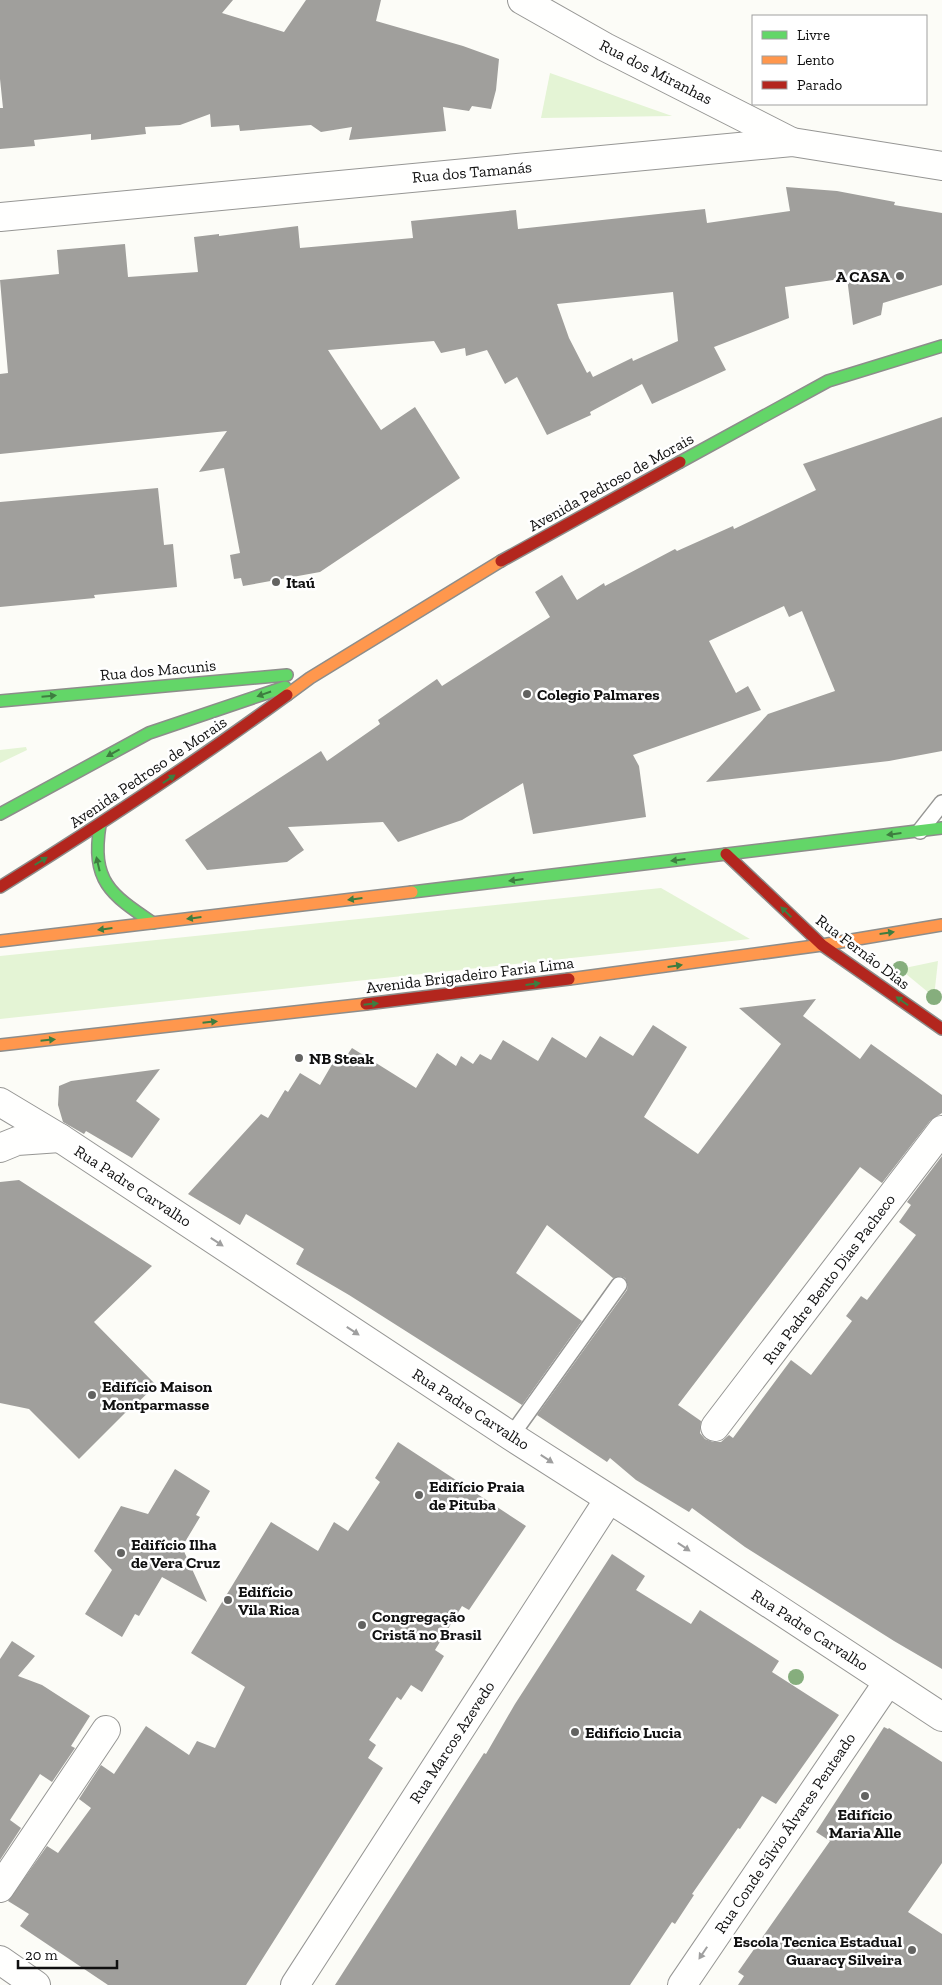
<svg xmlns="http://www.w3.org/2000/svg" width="942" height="1985" viewBox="0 0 942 1985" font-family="'Zilla Slab',serif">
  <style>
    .green { fill: #e4f4d5 }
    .building { fill: #a09f9c; fill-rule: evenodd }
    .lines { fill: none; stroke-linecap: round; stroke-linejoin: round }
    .lane-casing { stroke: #969694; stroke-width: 18 }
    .street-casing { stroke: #969694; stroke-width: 30 }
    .fast-casing { stroke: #8d8d8b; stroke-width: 14 }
    .slow-casing { stroke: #8d8d8b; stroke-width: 14 }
    .jam-casing { stroke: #8d8d8b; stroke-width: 14 }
    .lane { stroke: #fffffe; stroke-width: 15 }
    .street { stroke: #fffffe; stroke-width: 28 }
    .fast { stroke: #63d668; stroke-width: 11 }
    .slow { stroke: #ff974d; stroke-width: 11 }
    .jam { stroke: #b3261e; stroke-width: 11 }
    .tree { fill: #86ae7d }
    .oneway { fill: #3e7d40 }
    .oneway2 { fill: #9f9f9f }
    .poi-dot { fill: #636361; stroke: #fff; stroke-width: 2 }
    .labels { text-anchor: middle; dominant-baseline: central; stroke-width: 5; stroke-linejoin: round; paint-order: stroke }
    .street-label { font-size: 16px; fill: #101010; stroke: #fff }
    .poi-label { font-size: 16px; font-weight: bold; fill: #101010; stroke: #fff; text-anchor: start }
  </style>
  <rect width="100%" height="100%" fill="#fcfcf7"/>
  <g class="green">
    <path d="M550,73L672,116L541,118Z"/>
    <path d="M26,747L27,750L0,763V750Z"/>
    <path d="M661,888L750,939L0,1019V956Z"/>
    <path d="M938,961L934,997L900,969Z"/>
  </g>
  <g class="building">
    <path d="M0,0H233L222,13L284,32L306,0H381L376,21L463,46L499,59L496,90L491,109L472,106L469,111L443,107L446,131L349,140L352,127L321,132L311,125L240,131L239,125L211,127L210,114L180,125L145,127L146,134L91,140V134L34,140L35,146L0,149V108H3L0,79Z"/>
    <path d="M786,187L837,191L895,202L894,205L942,213V285L883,303L881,315L853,325L847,278L785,287L789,318L714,347L726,370L652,404L642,384L590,412L591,415L547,435L517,377L505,384L487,350L466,356L465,348L441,353L434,341L328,350L381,430L415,407L460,478L320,572L243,586L241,578L234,579L230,555L240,553L224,468L199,472L227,431L0,454V374L8,373L0,280L59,274L57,250L125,244L128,277L198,272L194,237L219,234V236L298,226L300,248L413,238L411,221L516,210L518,229L705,209L707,223L790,211ZM673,292L678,341L633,361L632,358L593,377L590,371L587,373L569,338L557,304Z"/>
    <path d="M942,417V751L889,761L706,782L768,714L835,691L802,611L789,617L784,606L709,641L736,693L748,686L761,710L633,755L639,766L646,817L533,834L523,783L462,820L398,842L383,822L288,827L304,850L287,862L207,870L185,840L321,751L327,761L380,724L378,720L437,679L442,686L550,617L535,592L562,575L577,600L604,583L605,586L675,549L677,551L733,526L734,529L816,490L803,464Z"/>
    <path d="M158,488L164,545L173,544L177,587L94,595L95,598L0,607V502Z"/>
    <path d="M816,999L803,1016L860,1059L871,1044L920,1079L942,1095V1113L930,1121L882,1183L860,1167L678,1405L701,1421L700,1433L705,1439L713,1442H721L729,1435L733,1438L791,1360L811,1375L852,1321L846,1316L861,1296L867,1300L916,1235L899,1222L911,1205L907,1202L942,1156V1669L894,1641L745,1547L692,1508L689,1512L636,1480L610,1458L607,1462L537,1415L627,1290L628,1285L625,1278L619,1276L613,1278L547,1225L516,1273L582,1321L522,1405L349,1295L296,1264L304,1249L246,1214L240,1225L188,1194L261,1114L268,1118L285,1090L288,1092L300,1073L320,1085L338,1054L345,1058L352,1048L416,1088L437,1053L456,1066L461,1056L473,1064L480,1054L491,1060L503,1040L538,1061L552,1037L586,1058L600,1036L633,1056L653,1025L687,1047L644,1117L698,1154L781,1044L739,1008Z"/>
    <path d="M160,1069L136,1101L160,1119L132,1158L86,1131L84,1134L63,1122L58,1105L59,1086L71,1081Z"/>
    <path d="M19,1180L152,1266L94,1322L156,1385L129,1411L128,1410L79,1459L29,1409L0,1403V1182Z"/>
    <path d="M398,1442L526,1526L469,1610L462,1606L435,1650L444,1656L422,1692L411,1685L401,1700L397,1697L369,1740L376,1745L368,1758L383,1768L246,1985H108L20,1926L29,1914L8,1901L47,1846L58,1853L91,1808L79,1799L101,1765L114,1774L146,1726L189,1755L197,1741L215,1748L245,1687L191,1653L271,1522L318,1551L334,1522L348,1531L380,1482L375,1478Z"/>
    <path d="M175,1469L210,1491L196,1515L200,1517L182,1547L207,1602L162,1577L139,1616L135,1614L122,1637L85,1614L112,1570L94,1551L121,1506L148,1514Z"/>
    <path d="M612,1554L645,1576L636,1590L691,1624L700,1610L779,1661L772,1672L839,1715L776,1804L762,1796L740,1829L738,1828L692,1894L694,1895L675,1924L672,1922L630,1985H335L484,1753L486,1754L515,1704Z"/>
    <path d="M12,1641L35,1656L18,1676L42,1685L90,1716L71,1746L75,1748L52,1782L40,1774L10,1820L21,1828L0,1860V1659Z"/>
    <path d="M884,1727L888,1729L889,1728L942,1762V1863L908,1912L942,1934V1985H738L744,1976L738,1972L830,1841L816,1832Z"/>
  </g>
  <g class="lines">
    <defs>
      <g id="lane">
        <path d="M920,831L942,803"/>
        <path d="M511,1436L619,1285"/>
      </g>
      <g id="street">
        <path d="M522,0L605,47L792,142"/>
        <path d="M0,217L792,142L942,166"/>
        <path d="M0,1102L60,1138L511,1436L644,1521L942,1717"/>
        <path d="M0,1148L17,1141L60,1138"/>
        <path d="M715,1427L942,1130"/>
        <path d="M0,1888L106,1730"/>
        <path d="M0,1960L36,1985"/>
        <path d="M295,1985L609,1499"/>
        <path d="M682,1985L888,1682"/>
      </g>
      <g id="fast">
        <path d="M680,462L828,381L942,346"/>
        <path d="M0,701L287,675"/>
        <path d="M0,814L149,733L285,687"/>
        <path d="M100,825C91,881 110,894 153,923"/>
        <path d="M412,892L942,828"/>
      </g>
      <g id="slow">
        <path d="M287,695L310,678L501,561"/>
        <path d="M0,941L412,892"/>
        <path d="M569,979L822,945L942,925"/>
        <path d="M0,1045L366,1004"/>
      </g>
      <g id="jam">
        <path d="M501,561L680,462"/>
        <path d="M726,854L822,945L942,1029"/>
        <path d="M0,887C98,826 194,763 287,695"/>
        <path d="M366,1004L569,979"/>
      </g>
    </defs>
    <use href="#lane" class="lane-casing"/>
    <use href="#street" class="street-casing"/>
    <use href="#fast" class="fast-casing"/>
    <use href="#slow" class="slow-casing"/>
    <use href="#jam" class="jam-casing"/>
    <use href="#lane" class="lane"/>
    <use href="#street" class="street"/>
    <use href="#fast" class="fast"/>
    <use href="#slow" class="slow"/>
    <use href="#jam" class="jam"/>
  </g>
  <g class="tree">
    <circle cx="900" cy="969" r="8"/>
    <circle cx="934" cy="997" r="8"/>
    <circle cx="796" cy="1677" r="8"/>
  </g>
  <defs><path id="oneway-solid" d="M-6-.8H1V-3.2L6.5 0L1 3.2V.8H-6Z" transform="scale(1.25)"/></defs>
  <g class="oneway">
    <use href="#oneway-solid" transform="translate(264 694) rotate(161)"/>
    <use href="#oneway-solid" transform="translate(49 696) rotate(-5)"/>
    <use href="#oneway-solid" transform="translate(113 753) rotate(151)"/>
    <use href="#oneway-solid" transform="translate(169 779) rotate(-34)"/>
    <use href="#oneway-solid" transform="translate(894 834) rotate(173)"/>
    <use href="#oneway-solid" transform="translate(678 860) rotate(173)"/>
    <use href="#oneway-solid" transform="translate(41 861) rotate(-32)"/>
    <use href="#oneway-solid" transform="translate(98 864) rotate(-103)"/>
    <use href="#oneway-solid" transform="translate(516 880) rotate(173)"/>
    <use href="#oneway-solid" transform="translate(355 899) rotate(173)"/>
    <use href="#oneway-solid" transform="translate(786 912) rotate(-136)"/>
    <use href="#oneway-solid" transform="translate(194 918) rotate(173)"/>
    <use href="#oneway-solid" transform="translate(105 929) rotate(173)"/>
    <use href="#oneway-solid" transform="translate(887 933) rotate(-8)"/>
    <use href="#oneway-solid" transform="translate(675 966) rotate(-8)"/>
    <use href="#oneway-solid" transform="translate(533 984) rotate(-7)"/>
    <use href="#oneway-solid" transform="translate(902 1001) rotate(-145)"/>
    <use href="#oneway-solid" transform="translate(371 1004) rotate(-6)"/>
    <use href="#oneway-solid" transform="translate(210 1022) rotate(-6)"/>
    <use href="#oneway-solid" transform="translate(48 1040) rotate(-6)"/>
  </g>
  <g class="oneway2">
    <use href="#oneway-solid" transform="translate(217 1242) rotate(33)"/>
    <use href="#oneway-solid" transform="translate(353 1331) rotate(33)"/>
    <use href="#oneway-solid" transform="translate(547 1459) rotate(33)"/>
    <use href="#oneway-solid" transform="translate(684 1547) rotate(34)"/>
    <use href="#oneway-solid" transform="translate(703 1953) rotate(124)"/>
  </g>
  <g class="poi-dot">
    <circle cx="900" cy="276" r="5"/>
    <circle cx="276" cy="582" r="5"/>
    <circle cx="527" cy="694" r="5"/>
    <circle cx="299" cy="1058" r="5"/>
    <circle cx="92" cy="1395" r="5"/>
    <circle cx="419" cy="1495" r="5"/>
    <circle cx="121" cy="1553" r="5"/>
    <circle cx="228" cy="1600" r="5"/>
    <circle cx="362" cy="1625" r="5"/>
    <circle cx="575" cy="1732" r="5"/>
    <circle cx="865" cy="1796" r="5"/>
    <circle cx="912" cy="1950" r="5"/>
  </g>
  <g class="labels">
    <g class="street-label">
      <text transform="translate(656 72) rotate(27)">Rua dos Miranhas</text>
      <text transform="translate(472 172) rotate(-5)">Rua dos Tamanás</text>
      <text transform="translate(611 482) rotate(-29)">Avenida Pedroso de Morais</text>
      <text transform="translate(158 670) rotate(-5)">Rua dos Macunis</text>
      <text transform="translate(148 772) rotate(-34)">Avenida Pedroso de Morais</text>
      <text transform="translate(863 952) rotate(37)">Rua Fernão Dias</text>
      <text transform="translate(470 975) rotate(-7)">Avenida Brigadeiro Faria Lima</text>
      <text transform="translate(133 1186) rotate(33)">Rua Padre Carvalho</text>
      <text transform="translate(829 1279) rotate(-53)">Rua Padre Bento Dias Pacheco</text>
      <text transform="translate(471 1409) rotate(33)">Rua Padre Carvalho</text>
      <text transform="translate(810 1630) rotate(33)">Rua Padre Carvalho</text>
      <text transform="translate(452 1742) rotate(-57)">Rua Marcos Azevedo</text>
      <text transform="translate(785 1833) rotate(-56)">Rua Conde Sílvio Álvares Penteado</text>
    </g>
    <g class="poi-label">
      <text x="890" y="276" text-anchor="end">A CASA</text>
      <text x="286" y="582">Itaú</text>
      <text x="537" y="694">Colegio Palmares</text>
      <text x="309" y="1058">NB Steak</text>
      <text x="102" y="1386">Edifício Maison<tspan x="102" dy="18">Montparmasse</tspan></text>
      <text x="429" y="1486">Edifício Praia<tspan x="429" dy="18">de Pituba</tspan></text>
      <text x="131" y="1544">Edifício Ilha<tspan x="131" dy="18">de Vera Cruz</tspan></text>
      <text x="238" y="1591">Edifício<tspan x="238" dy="18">Vila Rica</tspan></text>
      <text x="372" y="1616">Congregação<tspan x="372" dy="18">Cristã no Brasil</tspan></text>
      <text x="585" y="1732">Edifício Lucia</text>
      <text x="865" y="1814" text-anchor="middle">Edifício<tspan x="865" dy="18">Maria Alle</tspan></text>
      <text x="902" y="1941" text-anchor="end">Escola Tecnica Estadual<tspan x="902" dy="18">Guaracy Silveira</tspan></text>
    </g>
  </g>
  <rect x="752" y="15" width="175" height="90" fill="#ffffff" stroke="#9f9f9f"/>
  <rect x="762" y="31" width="25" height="8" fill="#63d668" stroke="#9f9f9f"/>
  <text x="797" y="40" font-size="15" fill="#101010">Livre</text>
  <rect x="762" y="56" width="25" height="8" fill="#ff974d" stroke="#9f9f9f"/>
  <text x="797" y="65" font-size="15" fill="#101010">Lento</text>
  <rect x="762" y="81" width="25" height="8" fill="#b3261e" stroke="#9f9f9f"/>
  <text x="797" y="90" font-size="15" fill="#101010">Parado</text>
  <path d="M18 1960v8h99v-8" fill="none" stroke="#101010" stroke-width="2.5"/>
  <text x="25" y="1960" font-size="15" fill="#101010" stroke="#ffffff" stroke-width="4" paint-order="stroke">20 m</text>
</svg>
